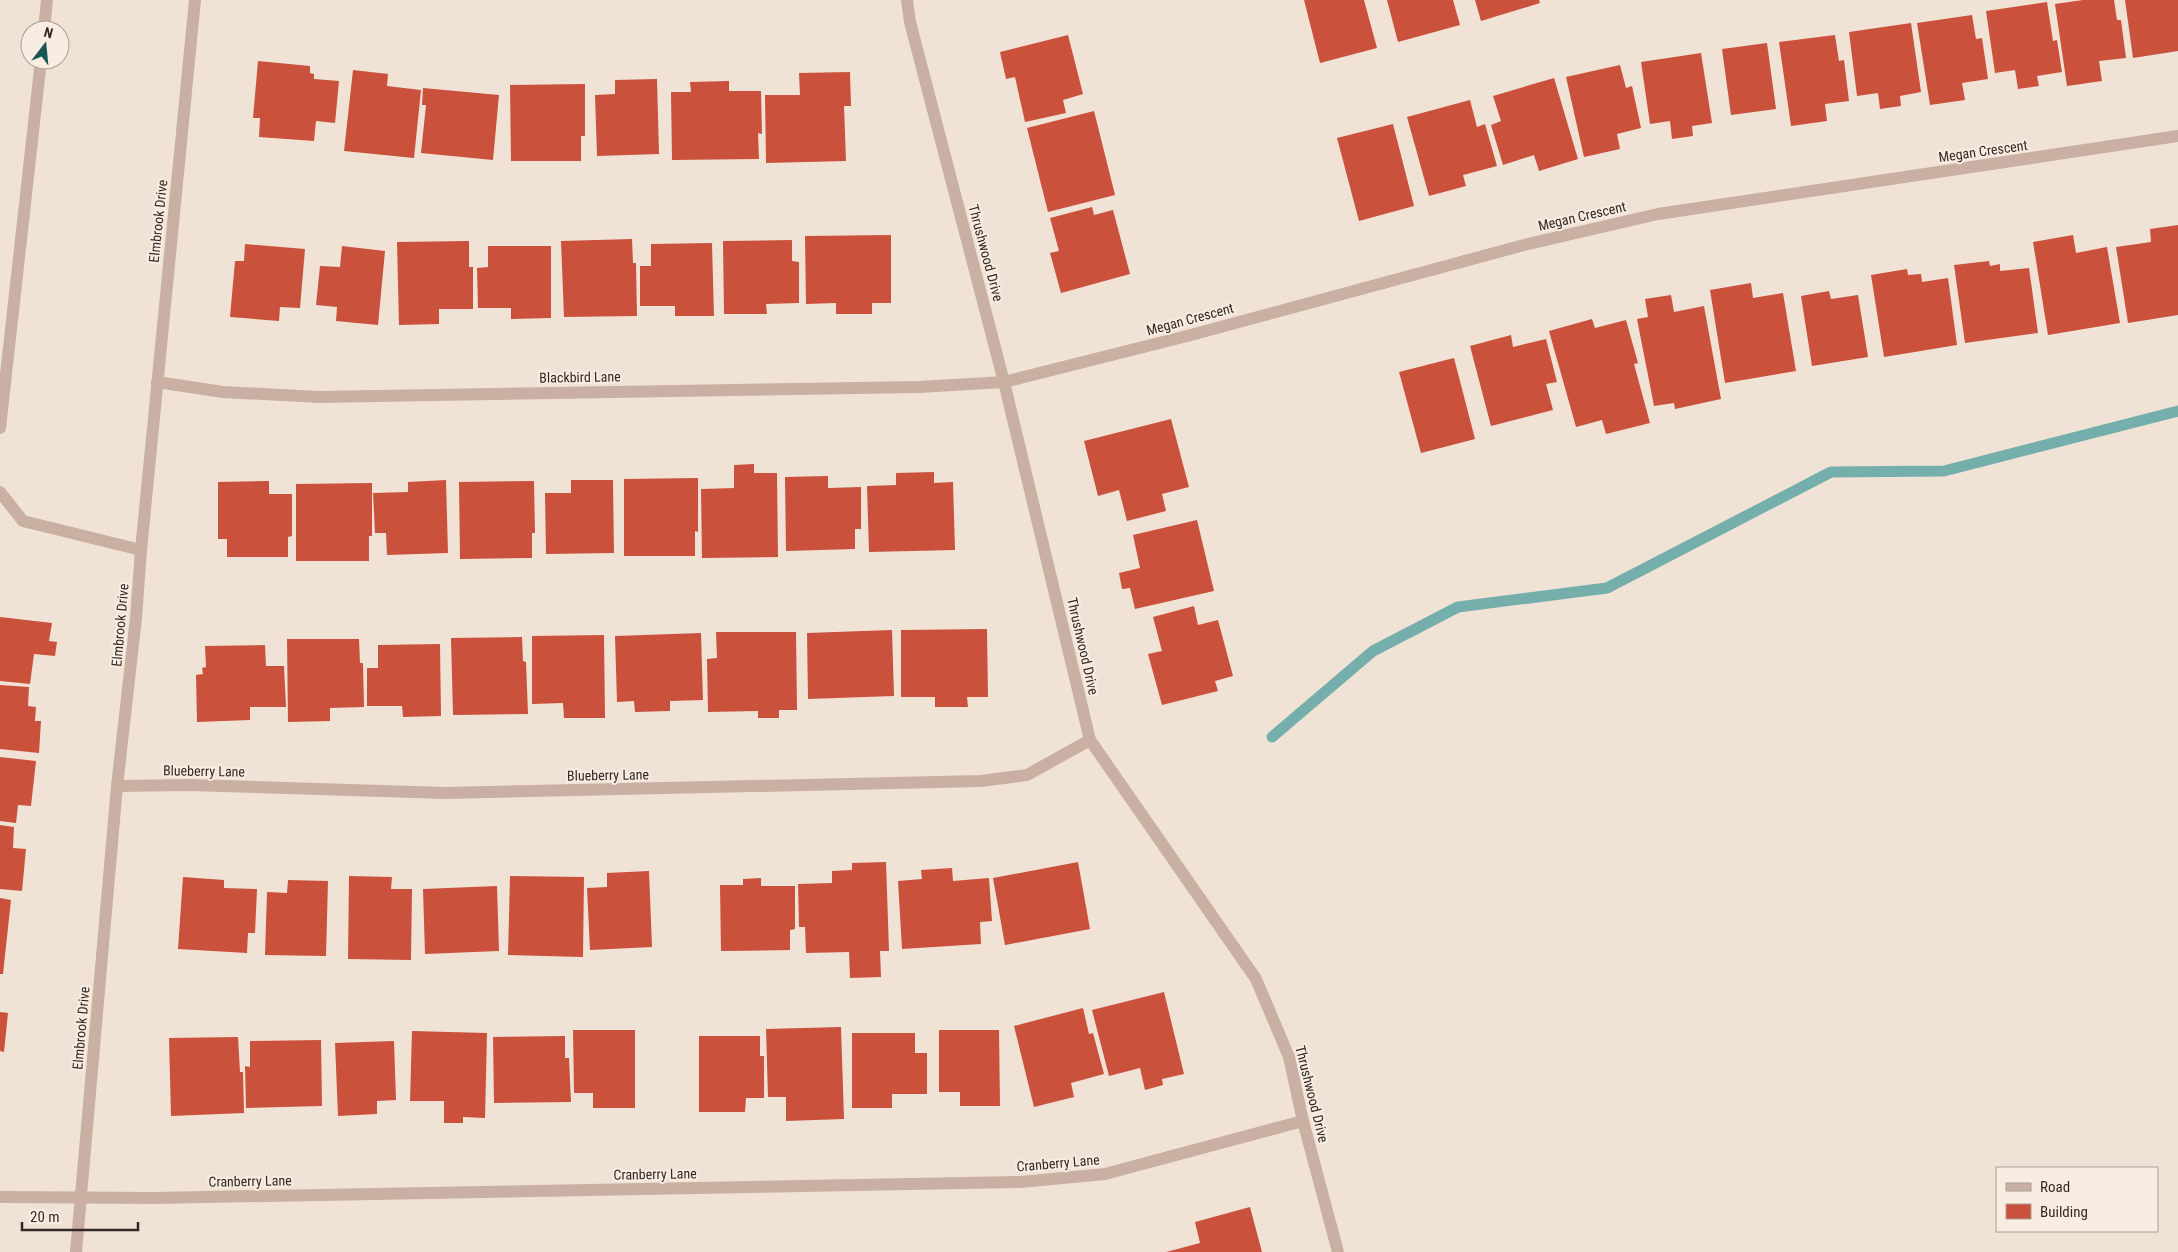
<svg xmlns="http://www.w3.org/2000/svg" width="2178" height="1252" viewBox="0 0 2178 1252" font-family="'Roboto Condensed',sans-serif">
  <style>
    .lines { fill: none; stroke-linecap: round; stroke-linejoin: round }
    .stream { stroke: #75afac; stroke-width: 11 }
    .building { fill: #ca513c }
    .service { stroke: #c9b0a2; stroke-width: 12 }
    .minor { stroke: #c9b0a2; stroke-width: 12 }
    .tertiary { stroke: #c9b0a2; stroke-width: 12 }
    .labels { text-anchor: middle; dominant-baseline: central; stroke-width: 4; stroke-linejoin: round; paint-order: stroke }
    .street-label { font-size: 14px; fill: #342825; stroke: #f9ede2 }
  </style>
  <rect width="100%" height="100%" fill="#f1e2d6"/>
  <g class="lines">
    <path class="stream" d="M1272,737L1373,651L1458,607L1607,588L1831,472L1944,471L2178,411"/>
  </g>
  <g class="building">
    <path d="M1304,0H1364L1377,48L1320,63Z"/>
    <path d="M1387,0H1453L1460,25L1398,42Z"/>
    <path d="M1475,0H1539L1540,3L1481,21Z"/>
    <path d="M2083,0H2114L2117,20H2121L2126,58L2099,61L2102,81L2067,86L2055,4Z"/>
    <path d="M2125,0H2178V51L2133,58Z"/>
    <path d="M2047,2L2053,41L2057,40L2062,72L2037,76L2039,86L2018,89L2015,70L1995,73L1986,11Z"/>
    <path d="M1972,15L1976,39L1982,38L1988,79L1962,83L1965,100L1930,105L1917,23Z"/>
    <path d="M1911,23L1921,92L1900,96L1901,106L1880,109L1878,93L1857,96L1849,32Z"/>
    <path d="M1068,35L1083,94L1063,100L1066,113L1025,122L1015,77L1006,79L1000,52Z"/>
    <path d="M1835,35L1839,61L1844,60L1849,101L1825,104L1827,121L1791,126L1779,42Z"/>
    <path d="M1767,43L1776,109L1731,115L1722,49Z"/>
    <path d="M1701,53L1712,123L1692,126L1693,136L1672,139L1670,121L1650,124L1641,62Z"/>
    <path d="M258,61L310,66V73L314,74V79L339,81L335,123L316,121L314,141L259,137L260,118H253Z"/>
    <path d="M1620,65L1626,88L1632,86L1641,128L1617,134L1620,149L1584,157L1566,77Z"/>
    <path d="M353,70L388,74L387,86L421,90L414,158L344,151Z"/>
    <path d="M850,72L851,106H844L846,161L766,163L765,95H800L799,73Z"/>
    <path d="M1554,78L1578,159L1539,171L1534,155L1503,165L1491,125L1501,121L1493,96Z"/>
    <path d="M657,79L659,154L597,156L595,95L615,94V80Z"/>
    <path d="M729,81V91H761L762,134L758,133L759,159L672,160L671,92H691L690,82Z"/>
    <path d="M585,84V136H581V161H511L510,85Z"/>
    <path d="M423,88L499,95L493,160L421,153L426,105H422Z"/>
    <path d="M1470,100L1477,127L1485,124L1497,166L1463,175L1466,186L1429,196L1407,117Z"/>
    <path d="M1094,111L1115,195L1048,212L1027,128Z"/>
    <path d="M1393,124L1414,206L1359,221L1337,138Z"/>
    <path d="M1092,207L1094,215L1113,210L1130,274L1061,293L1050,253L1059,251L1050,218Z"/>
    <path d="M2178,225V315L2128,323L2116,247L2151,242L2150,229Z"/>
    <path d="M891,235V303H872V314H836V303L806,304L805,236Z"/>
    <path d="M2073,235L2076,253L2107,247L2120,323L2048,335L2033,242Z"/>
    <path d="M632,239L633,263H636L637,316L564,317L561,241Z"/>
    <path d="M792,240V261L799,262V303L766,304L767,314H724L723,241Z"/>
    <path d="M469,241V267H473V309H439V324L399,325L397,242Z"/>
    <path d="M712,243L714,316H675V306H640V266H651V244Z"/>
    <path d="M245,244L305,249L300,308L280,307L279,321L230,317L235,261H244Z"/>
    <path d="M342,246L385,251L378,325L336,321L337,307L316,305L320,266L340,267Z"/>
    <path d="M488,246H551V318L511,319V308H478L477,268L488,267Z"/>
    <path d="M1989,261L1990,266L2000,264V271L2029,268L2038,333L1965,343L1954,265Z"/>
    <path d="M1907,269L1908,275L1921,274L1922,282L1948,278L1957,345L1884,357L1871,275Z"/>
    <path d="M1751,283L1753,298L1783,293L1796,371L1725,383L1710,290Z"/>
    <path d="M1829,291L1831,299L1858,295L1868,357L1812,366L1801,296Z"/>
    <path d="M1671,295L1674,312L1704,306L1721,399L1675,409L1674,403L1654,406L1637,319L1648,317L1645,299Z"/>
    <path d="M1592,319L1595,328L1626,320L1638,363L1634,364L1650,423L1606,434L1602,420L1576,427L1549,331Z"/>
    <path d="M1511,335L1513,347L1546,339L1557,382L1546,384L1553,410L1491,426L1470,346Z"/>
    <path d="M1454,358L1475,439L1421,453L1399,372Z"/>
    <path d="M1171,419L1189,487L1162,494L1166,511L1127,521L1119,490L1098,496L1084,441Z"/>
    <path d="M754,464V473H777L778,557L702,558L701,489L734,488V465Z"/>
    <path d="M934,472V483L953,482L955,550L869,552L867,486L896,485V473Z"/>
    <path d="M828,476V488L861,487V529H855V549L786,551L785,477Z"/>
    <path d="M698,478V532L695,531V556H624V479Z"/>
    <path d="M446,480L448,553L387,555L386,533H375L373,493L408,492V482Z"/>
    <path d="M571,480H613L614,553L546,554L545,493H571Z"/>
    <path d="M269,481V494H292V536L288,537V557H227V539H218V482Z"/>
    <path d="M534,481L535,533H532V558L460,559L459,482Z"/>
    <path d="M372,483V536H369V561H296V484Z"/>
    <path d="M1197,520L1214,591L1135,609L1130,588L1122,589L1119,573L1140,568L1133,535Z"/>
    <path d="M1194,606L1198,625L1218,620L1233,676L1215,681L1218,691L1162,705L1148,654L1162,651L1153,617Z"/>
    <path d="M0,617L52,623L49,641L57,642L55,656L34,654L30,684L0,681Z"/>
    <path d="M987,629L988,697H967L968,707H935V697H901V630Z"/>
    <path d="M892,630L894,696L808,699L807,633Z"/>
    <path d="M716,632H796L797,710H779V718H758V711L708,712L707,659L717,658Z"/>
    <path d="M701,633L703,700L670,701V711L635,712L634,701L617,702L615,636Z"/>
    <path d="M604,635L605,718H564L563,703L532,704V636Z"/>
    <path d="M522,637L523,661L526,662L528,714L453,715L451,638Z"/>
    <path d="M287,639H359L360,663H363L364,707L330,708V721L288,722Z"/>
    <path d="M440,644L441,716L403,717L402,706H367V668H378V645Z"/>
    <path d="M265,645L266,666H284L286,707H250V720L197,722L196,675L203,674L202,668L206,667L205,646Z"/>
    <path d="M0,685L29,687L28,706L36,707L35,721H41L39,753L0,749Z"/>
    <path d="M0,757L36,761L31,806L18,805L16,823L0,821Z"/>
    <path d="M0,825L14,827L13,848L26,849L22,891L0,889Z"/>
    <path d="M886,862L889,951H880L881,977L850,978L849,952L806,953L805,927H799L798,884L832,883V871L852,870V863Z"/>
    <path d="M1078,862L1090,929L1005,945L993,878Z"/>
    <path d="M952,868L953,881L989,878L992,921L980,922L981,944L902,949L898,881L922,879L921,870Z"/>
    <path d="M649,871L652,947L590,950L587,888L607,887V873Z"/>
    <path d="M349,876L392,877L391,889H412L411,960L348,959Z"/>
    <path d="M510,876L584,877L583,957L508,955Z"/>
    <path d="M183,877L224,880V888L257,889L255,933H248L247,953L178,949Z"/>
    <path d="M761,878V886H795V929L790,930V950L721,951L720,885H743V879Z"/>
    <path d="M288,880L328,881L326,956L265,955L267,892L287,893Z"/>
    <path d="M497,886L499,951L425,954L423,889Z"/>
    <path d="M0,898L11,900L3,974H0Z"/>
    <path d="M1164,992L1184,1074L1162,1079L1163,1085L1145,1090L1140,1068L1109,1076L1092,1010Z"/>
    <path d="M1083,1008L1089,1034L1093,1033L1104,1074L1071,1083L1074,1097L1034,1107L1014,1026Z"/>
    <path d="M0,1012L8,1013L4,1052L0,1051Z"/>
    <path d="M841,1027L844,1119L786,1121V1097H768L766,1029Z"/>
    <path d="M573,1030H635V1108H593V1093H574Z"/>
    <path d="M939,1030H999L1000,1106H960V1092H939Z"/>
    <path d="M412,1031L487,1033L485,1118L463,1117V1123H444V1101H410Z"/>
    <path d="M852,1033H915V1053H927V1094H892V1108H852Z"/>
    <path d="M565,1036V1058H569L571,1102L494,1103L493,1037Z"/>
    <path d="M699,1036H760V1056H764V1098H746L745,1112H699Z"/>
    <path d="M238,1037L240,1072H243L244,1113L171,1116L169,1038Z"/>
    <path d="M321,1040L322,1106L246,1108L245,1066L250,1067V1041Z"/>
    <path d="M394,1041L396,1100L377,1101V1114L338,1116L335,1043Z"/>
    <path d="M1250,1207L1262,1252H1166L1200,1243L1195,1222Z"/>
  </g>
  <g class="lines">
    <g class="service">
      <path d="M44,30L47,0"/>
      <path d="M0,428L41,60"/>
      <path d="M0,492L23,521L141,550"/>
    </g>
    <g class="minor">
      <path d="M157,382L223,392L319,397L919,387L1004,382L1191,335L1524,245L1658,214L2178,136"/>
      <path d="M117,786L190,785L446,793L981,781L1027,775L1090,740"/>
      <path d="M0,1197L154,1198L1021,1182L1105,1174L1303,1121"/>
      <path d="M76,1252L117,786L136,618L141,550L195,0"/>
    </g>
    <path class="tertiary" d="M907,0L910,22L1004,382L1090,740L1256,979L1289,1057L1303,1121L1338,1252"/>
  </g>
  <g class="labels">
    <g class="street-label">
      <text transform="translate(1983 151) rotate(-8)">Megan Crescent</text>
      <text transform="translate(1582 216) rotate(-13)">Megan Crescent</text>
      <text transform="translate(158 221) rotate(-84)">Elmbrook Drive</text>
      <text transform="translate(986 253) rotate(75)">Thrushwood Drive</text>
      <text transform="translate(1190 319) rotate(-15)">Megan Crescent</text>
      <text transform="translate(580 377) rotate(-1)">Blackbird Lane</text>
      <text transform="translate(120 625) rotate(-85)">Elmbrook Drive</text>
      <text transform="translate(1083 646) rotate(77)">Thrushwood Drive</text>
      <text transform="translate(204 771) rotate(1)">Blueberry Lane</text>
      <text transform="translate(608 775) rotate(-1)">Blueberry Lane</text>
      <text transform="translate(81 1028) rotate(-85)">Elmbrook Drive</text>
      <text transform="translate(1312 1094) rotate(76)">Thrushwood Drive</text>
      <text transform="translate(1058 1163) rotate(-5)">Cranberry Lane</text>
      <text transform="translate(655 1174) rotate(-1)">Cranberry Lane</text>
      <text transform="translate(250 1181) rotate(-1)">Cranberry Lane</text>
    </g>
  </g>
  <rect x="1996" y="1167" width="162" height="65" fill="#f9ede2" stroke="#aa9e96"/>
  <rect x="2006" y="1183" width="25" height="8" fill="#c9b0a2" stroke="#aa9e96"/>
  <text x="2040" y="1192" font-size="15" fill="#342825">Road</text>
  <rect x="2006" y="1204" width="25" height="15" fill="#ca513c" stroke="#aa9e96"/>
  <text x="2040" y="1217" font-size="15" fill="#342825">Building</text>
  <g transform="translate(45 45) rotate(16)"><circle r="24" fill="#f9ede2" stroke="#aa9e96"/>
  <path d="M0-4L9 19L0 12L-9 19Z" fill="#1a5654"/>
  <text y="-8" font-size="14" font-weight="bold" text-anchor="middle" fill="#342825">N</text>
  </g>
  <path d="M22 1222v8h116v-8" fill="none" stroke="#342825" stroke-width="2.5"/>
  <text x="30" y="1222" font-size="15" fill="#342825" stroke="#f9ede2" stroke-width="4" paint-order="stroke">20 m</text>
</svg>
